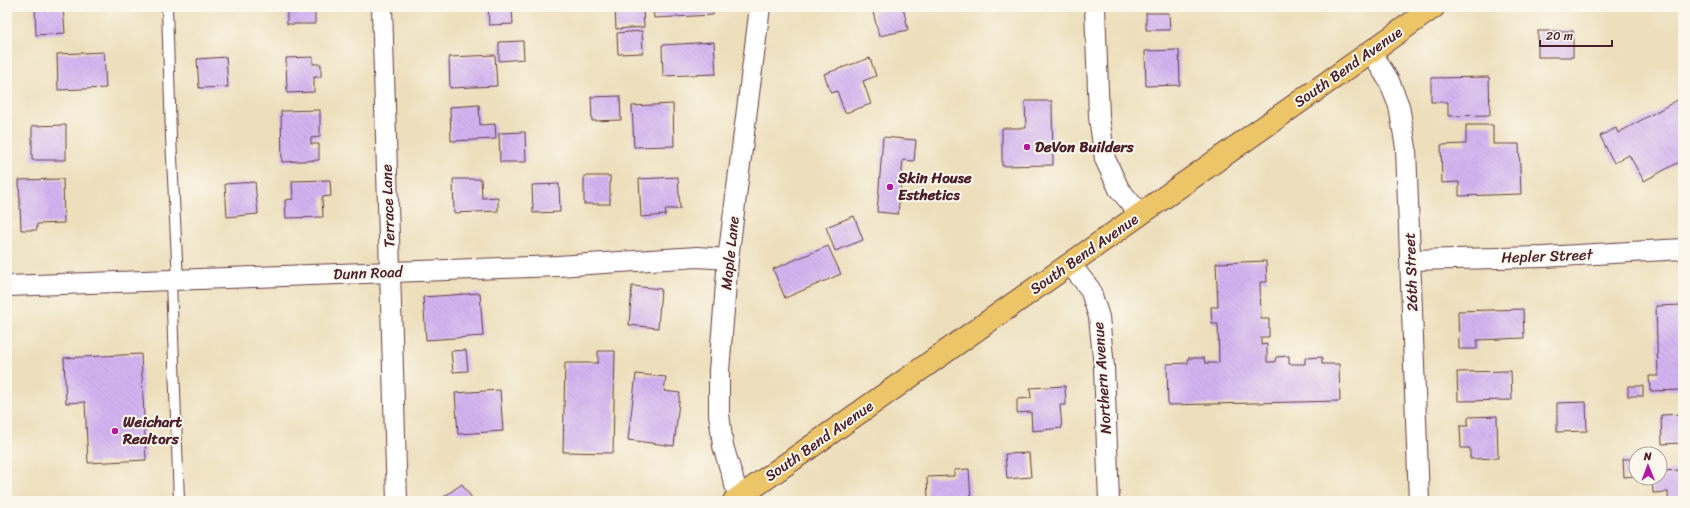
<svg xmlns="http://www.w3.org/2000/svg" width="1690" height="508" viewBox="0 0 1690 508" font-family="Sriracha,sans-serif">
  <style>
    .building { fill: url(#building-back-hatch) }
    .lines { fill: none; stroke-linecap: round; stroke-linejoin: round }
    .service-casing { stroke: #623c41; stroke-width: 12 }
    .minor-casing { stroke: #623c41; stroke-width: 22 }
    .primary-casing { stroke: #623c41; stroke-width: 24 }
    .service { stroke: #fff; stroke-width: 10 }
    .minor { stroke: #fff; stroke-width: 20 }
    .primary { stroke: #edc569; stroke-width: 22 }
    .poi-dot { fill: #b5179e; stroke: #fbf7ec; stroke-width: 1.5 }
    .labels { text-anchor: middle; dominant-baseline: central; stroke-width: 4; stroke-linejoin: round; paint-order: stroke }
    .street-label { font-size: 15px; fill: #4a1f2b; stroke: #fbf7ec }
    .poi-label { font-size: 15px; font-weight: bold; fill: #4a1f2b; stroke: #fbf7ec; text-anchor: start }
  </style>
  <defs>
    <pattern id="building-back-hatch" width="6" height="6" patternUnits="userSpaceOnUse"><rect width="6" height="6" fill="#d3b4f1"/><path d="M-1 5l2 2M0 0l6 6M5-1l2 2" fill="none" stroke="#b79acf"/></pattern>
  </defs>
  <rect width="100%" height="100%" fill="#fbf7ec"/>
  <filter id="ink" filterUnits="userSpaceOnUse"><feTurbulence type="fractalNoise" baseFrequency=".025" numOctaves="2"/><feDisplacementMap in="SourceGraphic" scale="8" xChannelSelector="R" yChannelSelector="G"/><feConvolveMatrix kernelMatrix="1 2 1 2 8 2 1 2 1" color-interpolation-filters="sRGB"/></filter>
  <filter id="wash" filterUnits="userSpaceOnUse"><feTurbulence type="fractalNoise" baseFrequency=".012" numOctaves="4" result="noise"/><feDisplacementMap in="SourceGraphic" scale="16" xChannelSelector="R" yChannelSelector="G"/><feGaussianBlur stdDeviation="0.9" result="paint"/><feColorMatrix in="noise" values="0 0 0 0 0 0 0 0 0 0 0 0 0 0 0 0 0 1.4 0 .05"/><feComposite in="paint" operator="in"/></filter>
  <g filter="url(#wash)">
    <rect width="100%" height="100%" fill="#eddfbc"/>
    <g id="blocks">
      <g class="building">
        <path d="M35,7H63L65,33L36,35Z"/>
        <rect x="287" y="7" width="28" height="17"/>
        <path d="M488,7H512L513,24L489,25Z"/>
        <path d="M615,7H643L644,27L616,29Z"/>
        <path d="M653,7H713V15L654,18Z"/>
        <path d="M903,7L908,30L879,36L873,12Z"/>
        <path d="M1146,13H1169L1170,30H1146Z"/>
        <path d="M642,31L643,53L618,54L617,33Z"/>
        <rect x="1538" y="31" width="35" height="26"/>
        <path d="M523,41L524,59L499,61V42Z"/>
        <path d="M714,42L716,74L663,76L662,45Z"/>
        <path d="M1179,50L1180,85L1146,86L1145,51Z"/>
        <path d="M104,52L106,88L58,90L57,54Z"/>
        <path d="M495,55L497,86L450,88L449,57Z"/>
        <path d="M226,57L228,87L199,88L197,59Z"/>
        <path d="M313,57V64H321V77H314V92L287,93L286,58Z"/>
        <path d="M870,58L876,76L863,81L871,104L845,113L837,91L831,93L824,74Z"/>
        <path d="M1489,77L1490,115L1448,116V102H1431V78Z"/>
        <path d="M620,96L621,120L592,121L591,97Z"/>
        <path d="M1683,97V160L1644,181L1629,155L1614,163L1600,136L1616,128L1618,133Z"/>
        <path d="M1025,101H1052L1053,165L1002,166V128H1026Z"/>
        <path d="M673,104L674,146L634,147L632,106Z"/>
        <path d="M479,105L480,125L495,124L496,139L451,141L450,107Z"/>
        <path d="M320,110V137L311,138V144H319V160L282,162L281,111Z"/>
        <path d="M66,125V160H32V126Z"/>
        <path d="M1466,125H1493V144H1519L1521,194L1459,196V182L1442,183L1441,145L1466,144Z"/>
        <path d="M525,132L526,162H500L499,133Z"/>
        <path d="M883,137L916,140L914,161L903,160L898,214L877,212Z"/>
        <rect x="584" y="176" width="26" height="28"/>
        <path d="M678,177L680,209H665L666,215L641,217L639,179Z"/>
        <path d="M63,179L64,223L37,224V230H21L19,180Z"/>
        <path d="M453,179H481L482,198L498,197V211L454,213Z"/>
        <path d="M330,180L331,196L322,197L323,217L286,218L285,200L293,199L292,181Z"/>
        <path d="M255,182L258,214L227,217L225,184Z"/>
        <path d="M559,184L560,212L533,213L532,185Z"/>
        <path d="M854,216L863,240L835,251L826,227Z"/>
        <path d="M828,246L841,274L785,298L773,269Z"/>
        <path d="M1266,261L1267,282H1260L1261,319H1269V337H1261V345L1267,344V362H1275L1276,357L1289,356V364H1305V358L1322,357V364H1339L1340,401L1168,405L1167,364L1188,363V358H1204L1205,363H1219L1218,324H1212L1211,307H1218L1216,263Z"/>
        <path d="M632,286L661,289L658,328L629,325Z"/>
        <path d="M480,293L483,336L426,340L423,297Z"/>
        <path d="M1683,305V390L1650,391L1649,376H1658L1656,306Z"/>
        <path d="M1523,309L1524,338L1477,340V349H1459L1458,311Z"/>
        <path d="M466,350L468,371L453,372L451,351Z"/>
        <path d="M598,351H615L613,453L563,452L565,363H598Z"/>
        <path d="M141,354L146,460L88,463L85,402L66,403L64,358Z"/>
        <path d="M1511,371L1512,400L1458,401L1457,372Z"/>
        <path d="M636,374L666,377L664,391L680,393L674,446L628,440Z"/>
        <path d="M1065,386L1066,405H1060L1062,428L1032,431L1031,412L1017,413V399L1031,398L1030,388Z"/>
        <rect x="1628" y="386" width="15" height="10"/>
        <path d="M500,390L503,431L458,434L455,393Z"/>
        <path d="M1586,402L1587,431L1557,432V403Z"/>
        <path d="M1683,414V443L1662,444L1661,415Z"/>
        <path d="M1497,416L1498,458L1470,459V448H1461L1460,426H1468V417Z"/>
        <path d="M1029,453L1031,477L1007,479L1005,454Z"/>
        <path d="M1623,459H1636V476L1624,477Z"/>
        <path d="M969,469L971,501H906V498H928L927,477L954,476V470Z"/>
        <path d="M1683,470V501H1668V492L1653,493L1652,478H1660V471Z"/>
        <path d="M462,484L474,501H438Z"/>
      </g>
    </g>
  </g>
  <g filter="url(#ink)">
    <use href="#blocks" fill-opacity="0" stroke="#623c41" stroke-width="1"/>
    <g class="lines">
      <defs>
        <g id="service">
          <path d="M167,7L171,137L178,281"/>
          <path d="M171,281L179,501"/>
        </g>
        <g id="minor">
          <path d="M382,7L397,501"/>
          <path d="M1095,7L1099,117L1105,159L1119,189L1140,214"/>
          <path d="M1371,51L1389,81L1399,106L1406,148L1419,501"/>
          <path d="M1411,260L1543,257L1683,249"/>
          <path d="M1070,264L1090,289L1099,317L1104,367L1109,501"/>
          <path d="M7,286L558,266L697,257L728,259"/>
          <path d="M739,498L723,446L719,414V371L728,259L760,7"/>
        </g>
        <path id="primary" d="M734,501L1434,7"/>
      </defs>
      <use href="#service" class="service-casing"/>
      <use href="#minor" class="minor-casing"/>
      <use href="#primary" class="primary-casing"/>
      <use href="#service" class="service"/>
      <use href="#minor" class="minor"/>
      <use href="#primary" class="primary"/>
    </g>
  </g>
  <g class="poi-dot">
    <circle cx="1027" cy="147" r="4"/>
    <circle cx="890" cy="187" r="4"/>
    <circle cx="115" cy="431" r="4"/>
  </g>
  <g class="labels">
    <g class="street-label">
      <text transform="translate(1348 67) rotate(-35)">South Bend Avenue</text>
      <text transform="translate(388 206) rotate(-92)">Terrace Lane</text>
      <text transform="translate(730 253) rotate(-84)">Maple Lane</text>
      <text transform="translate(1084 254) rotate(-35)">South Bend Avenue</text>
      <text transform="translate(1547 256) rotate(-2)">Hepler Street</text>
      <text transform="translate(1411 272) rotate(-92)">26th Street</text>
      <text transform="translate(368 273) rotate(-2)">Dunn Road</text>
      <text transform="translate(1102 378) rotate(-94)">Northern Avenue</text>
      <text transform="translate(819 441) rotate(-35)">South Bend Avenue</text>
    </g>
    <g class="poi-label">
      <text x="1035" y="147">DeVon Builders</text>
      <text x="898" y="178">Skin House<tspan x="898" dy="17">Esthetics</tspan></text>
      <text x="123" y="422">Weichart<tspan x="123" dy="17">Realtors</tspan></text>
    </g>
  </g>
  <rect width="1690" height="508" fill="none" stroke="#fbf7ec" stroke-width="24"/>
  <g transform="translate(1648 466) rotate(359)"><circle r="19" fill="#fbf7ec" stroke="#b4a19f"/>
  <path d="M0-3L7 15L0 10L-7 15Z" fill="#b5179e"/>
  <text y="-6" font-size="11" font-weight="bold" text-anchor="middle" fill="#4a1f2b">N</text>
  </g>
  <path d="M1540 40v6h72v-6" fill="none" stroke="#4a1f2b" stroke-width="2"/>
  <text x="1546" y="40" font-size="12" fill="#4a1f2b" stroke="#fbf7ec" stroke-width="3" paint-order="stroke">20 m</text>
</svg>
